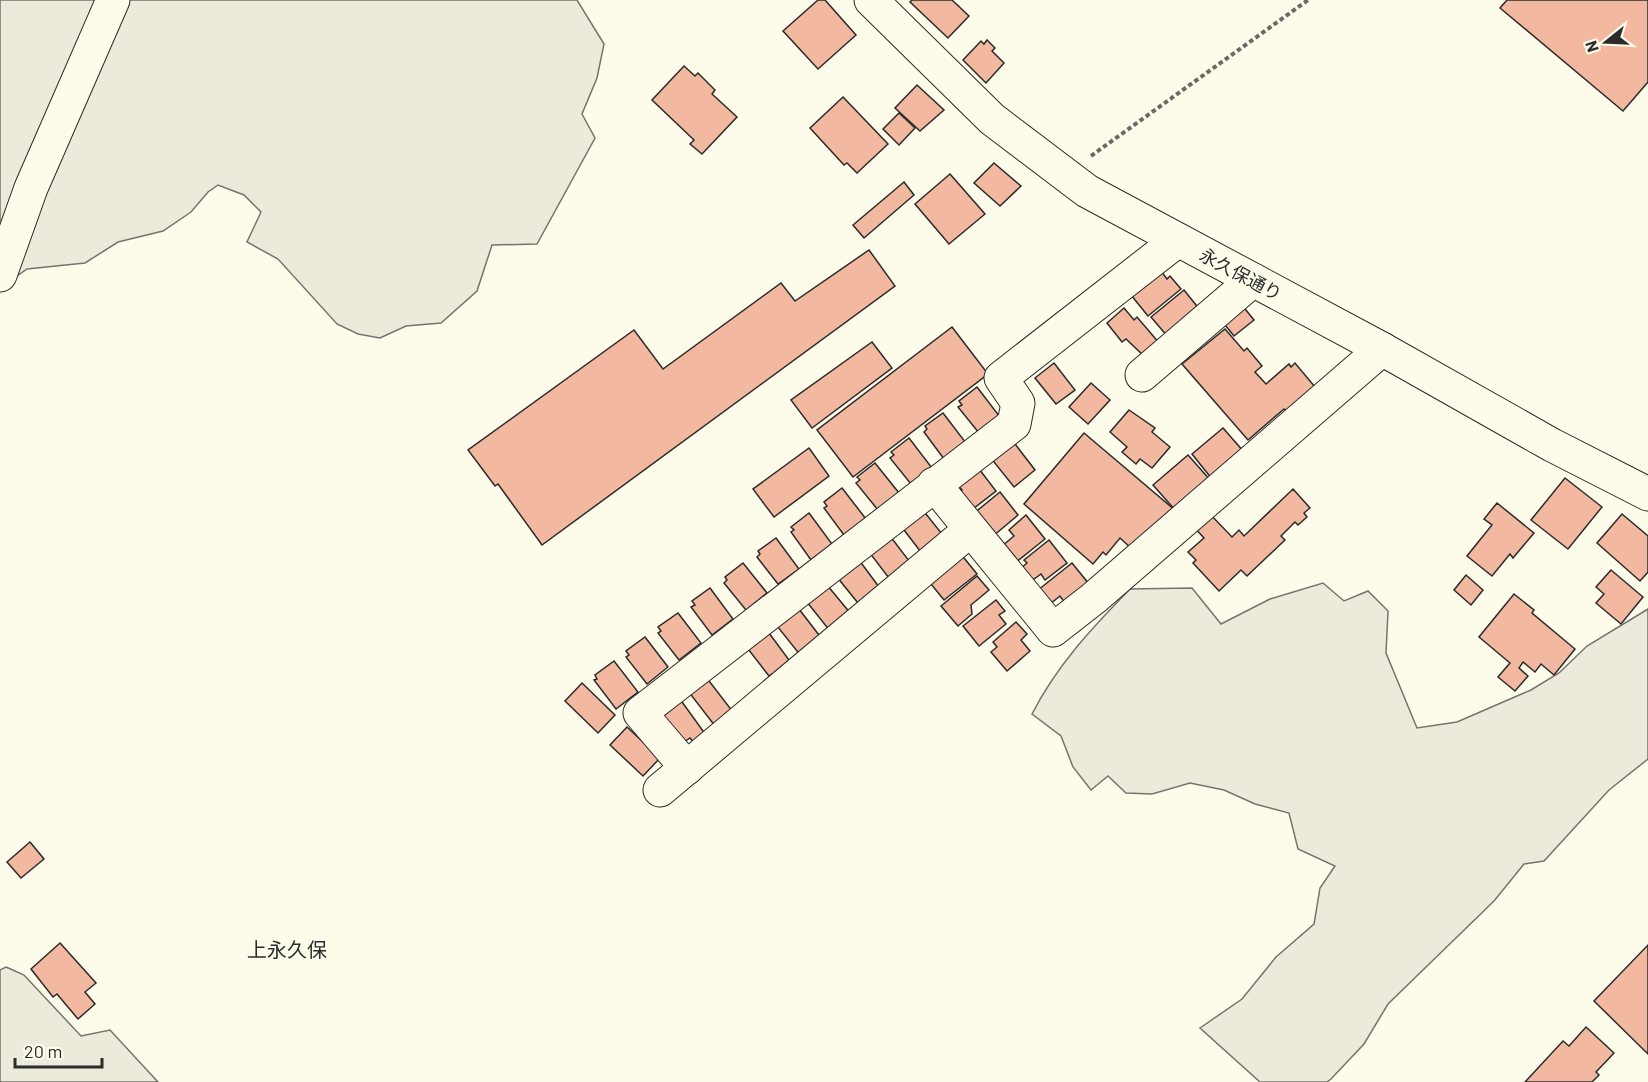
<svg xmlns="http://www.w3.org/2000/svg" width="1648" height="1082" viewBox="0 0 1648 1082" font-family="Barlow,'Noto Sans JP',sans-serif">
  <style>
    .green { fill: #ecebdb; stroke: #74746e; stroke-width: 1.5 }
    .building { fill: #f2b8a0; stroke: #2b2b2b; stroke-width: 1.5 }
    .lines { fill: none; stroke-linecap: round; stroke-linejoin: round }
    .minor-casing { stroke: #2b2b2b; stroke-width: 35 }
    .path { stroke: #6a6964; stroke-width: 4; stroke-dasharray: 4.5 3; stroke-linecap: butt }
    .minor { stroke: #fdfbea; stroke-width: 33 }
    .labels { text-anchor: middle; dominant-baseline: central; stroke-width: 4.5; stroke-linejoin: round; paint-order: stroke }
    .street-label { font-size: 18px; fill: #2b2b2b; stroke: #fdfbea }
    .neighbourhood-label { font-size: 20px; fill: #2b2b2b; stroke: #fdfbea }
  </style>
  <rect width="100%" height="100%" fill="#fdfbea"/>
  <g class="green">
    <path d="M0,0H577L604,44L597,78L582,114L595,138L537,244L492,245L477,291L441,323L406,326L380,338L358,334L337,324L278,259L247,242L261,212L244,195L218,185L208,192L191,212L163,231L118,242L85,263L27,269L0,288Z"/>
    <path d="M1323,583L1344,601L1368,591L1388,611L1386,653L1417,728L1457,722L1531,690L1559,673L1587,646L1648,609V759L1609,790L1544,861L1524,864L1494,901L1388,1004L1364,1044L1331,1079L1327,1082H1260L1200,1028L1242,999L1276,957L1314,924L1320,888L1335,866L1298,849L1289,813L1255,804L1224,790L1190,783L1152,794L1126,793L1108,776L1091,790L1073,767L1061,736L1032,714C1057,665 1092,628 1130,589L1192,588L1221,624L1270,599Z"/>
    <path d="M6,967L24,975L81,1036L110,1030L158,1082H0V970Z"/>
  </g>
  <g class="building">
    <path d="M818,0H825L856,35L818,69L783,31Z"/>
    <path d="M912,0H952L969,16L948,38L910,2Z"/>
    <path d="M1507,0H1648V82L1623,111L1500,8Z"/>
    <path d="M987,40L995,48L992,51L1004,63L986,83L963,60L981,41L984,44Z"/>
    <path d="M684,66L695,76L698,73L715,90L712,94L737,117L702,154L690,144L694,140L652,100Z"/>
    <path d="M917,85L944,110L920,131L895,108Z"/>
    <path d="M843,97L888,144L857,173L847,163L844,165L810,128Z"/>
    <path d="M899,113L915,128L899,145L883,129Z"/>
    <path d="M994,163L1021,186L1000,206L974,183Z"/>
    <path d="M950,174L985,214L949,244L915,204Z"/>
    <path d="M904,182L914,195L864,238L853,225Z"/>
    <path d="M869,250L895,286L542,545L498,484L495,486L468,450L634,330L663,369L781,283L795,301Z"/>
    <path d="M1161,271L1167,279L1170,276L1181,289L1148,316L1131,295Z"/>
    <path d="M1184,290L1200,310L1168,337L1151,317Z"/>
    <path d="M1241,304L1254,320L1234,336L1221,320Z"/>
    <path d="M1124,308L1134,320L1137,317L1160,344L1145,357L1126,339L1122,342L1107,323Z"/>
    <path d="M952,327L988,374L853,477L817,430Z"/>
    <path d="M1225,329L1244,351L1247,348L1262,366L1255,372L1266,384L1289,364L1291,367L1295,363L1315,387L1289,414L1284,409L1248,440L1182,364Z"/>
    <path d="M872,342L892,368L812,428L791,400Z"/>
    <path d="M1054,363L1075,390L1056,404L1035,378Z"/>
    <path d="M1091,383L1110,400L1088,424L1069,407Z"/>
    <path d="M977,387L1000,417L979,433L958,407L962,405L959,401Z"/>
    <path d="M1129,410L1155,428L1152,432L1170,447L1152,468L1140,459L1136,464L1122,452L1127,447L1110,432Z"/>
    <path d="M943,413L966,443L944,459L924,432L927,429L925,426Z"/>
    <path d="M1223,428L1244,452L1212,479L1192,454Z"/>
    <path d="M1084,433L1176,511L1131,548L1120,538L1106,555L1103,552L1093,564L1024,504Z"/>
    <path d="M909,438L932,468L911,484L890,458L894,455L891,452Z"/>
    <path d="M1012,440L1035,470L1014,487L990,457Z"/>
    <path d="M809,448L829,476L774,517L753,489Z"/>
    <path d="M1188,455L1211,481L1176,511L1153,485Z"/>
    <path d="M875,463L899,493L878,510L856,483L860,480L857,477Z"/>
    <path d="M976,465L996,491L969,512L956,495L962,490L955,482Z"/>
    <path d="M1565,478L1602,507L1568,549L1531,520Z"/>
    <path d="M842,488L866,519L844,535L824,508L827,506L824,502Z"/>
    <path d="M1293,489L1310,508L1304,513L1307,517L1298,525L1295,522L1281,536L1285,540L1247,576L1241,570L1219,591L1193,563L1196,560L1188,552L1204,538L1193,526L1208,512L1232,537L1239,530L1244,536Z"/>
    <path d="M1000,492L1018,515L992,537L973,514Z"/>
    <path d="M1497,503L1534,533L1513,558L1510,554L1492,576L1467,556L1492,525L1484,519Z"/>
    <path d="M922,509L946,539L924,556L901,526Z"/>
    <path d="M809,513L832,544L811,560L791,532L794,530L791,527Z"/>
    <path d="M1622,514L1648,536V572L1640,581L1597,543Z"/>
    <path d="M1026,515L1045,539L1015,563L1002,546L1014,536L1009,530Z"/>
    <path d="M890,536L913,566L892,582L869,552Z"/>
    <path d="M776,538L799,569L778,584L757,557L760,554L758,551Z"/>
    <path d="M1049,540L1067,563L1045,580L1041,574L1030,582L1020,569L1027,563L1024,560Z"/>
    <path d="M960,553L977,574L944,600L927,579Z"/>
    <path d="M859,560L882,591L858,603L837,577Z"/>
    <path d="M743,563L767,593L746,610L724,583L727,580L725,577Z"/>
    <path d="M1072,563L1089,584L1065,603L1060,596L1050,604L1038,590Z"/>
    <path d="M1611,570L1643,597L1621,624L1596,603L1604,594L1596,587Z"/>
    <path d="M1466,575L1483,590L1471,605L1454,590Z"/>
    <path d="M977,576L989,590L971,605L972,614L958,626L941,606Z"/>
    <path d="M827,585L851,614L830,631L807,602Z"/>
    <path d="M710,588L733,619L712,635L691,607L695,605L692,601Z"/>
    <path d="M1514,594L1534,610L1532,613L1575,649L1554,675L1541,664L1535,672L1523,662L1519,668L1528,676L1515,691L1498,677L1510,663L1479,637Z"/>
    <path d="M996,600L1005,611L999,615L1006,624L979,646L963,626Z"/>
    <path d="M799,609L822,639L801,656L777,626Z"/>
    <path d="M678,613L701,643L679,660L658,633L661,631L658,627Z"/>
    <path d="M1016,622L1027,634L1021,640L1030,651L1007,671L991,652L997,647L993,642Z"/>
    <path d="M769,633L792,664L775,678L772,674L769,676L748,649Z"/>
    <path d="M645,637L668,667L647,684L626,657L629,655L626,651Z"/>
    <path d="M614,661L638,692L616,709L594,680L597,679L595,675Z"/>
    <path d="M706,677L733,712L715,726L688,691Z"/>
    <path d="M582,683L615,715L598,733L565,701Z"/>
    <path d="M677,695L706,735L694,743L690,738L684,742L662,717L667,713L662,706Z"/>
    <path d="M627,727L660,758L643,776L610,745Z"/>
    <path d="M30,842L44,859L21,878L7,862Z"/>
    <path d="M60,943L96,983L85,992L95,1004L78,1019L57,994L53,997L31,969Z"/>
    <path d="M1648,945V1054L1594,1001Z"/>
    <path d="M1586,1027L1614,1053L1596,1072L1599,1075L1592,1082H1525L1563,1041L1569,1046Z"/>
  </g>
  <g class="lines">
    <defs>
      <g id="minor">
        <path d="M871,0L992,119L1087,191L1382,349L1552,445L1648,494"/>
        <path d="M0,275L31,188L113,0"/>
        <path d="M1142,375L1253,280"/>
        <path d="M934,484L1053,630L1094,598L1382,349"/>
        <path d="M687,768L640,713L1014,424L1018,403L1001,378L1178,240"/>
        <path d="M660,790L970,530"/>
      </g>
    </defs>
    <use href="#minor" class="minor-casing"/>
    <path class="path" d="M1091,156L1308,0"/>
    <use href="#minor" class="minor"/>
  </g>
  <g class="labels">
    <g class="street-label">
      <text transform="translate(1241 274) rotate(28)">永久保通り</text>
    </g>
    <g class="neighbourhood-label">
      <text x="287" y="949">上永久保</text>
    </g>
  </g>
  <g transform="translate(1606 42) rotate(252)" stroke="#fdfbea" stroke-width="4.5" paint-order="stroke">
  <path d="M0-4.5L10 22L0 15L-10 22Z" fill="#2b2b2b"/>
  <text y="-9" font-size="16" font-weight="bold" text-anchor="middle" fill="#2b2b2b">N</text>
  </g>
  <path d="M15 1058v9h87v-9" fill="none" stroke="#2b2b2b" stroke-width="3"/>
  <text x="24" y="1058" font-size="18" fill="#2b2b2b" stroke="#fdfbea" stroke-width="4.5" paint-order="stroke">20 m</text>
</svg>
